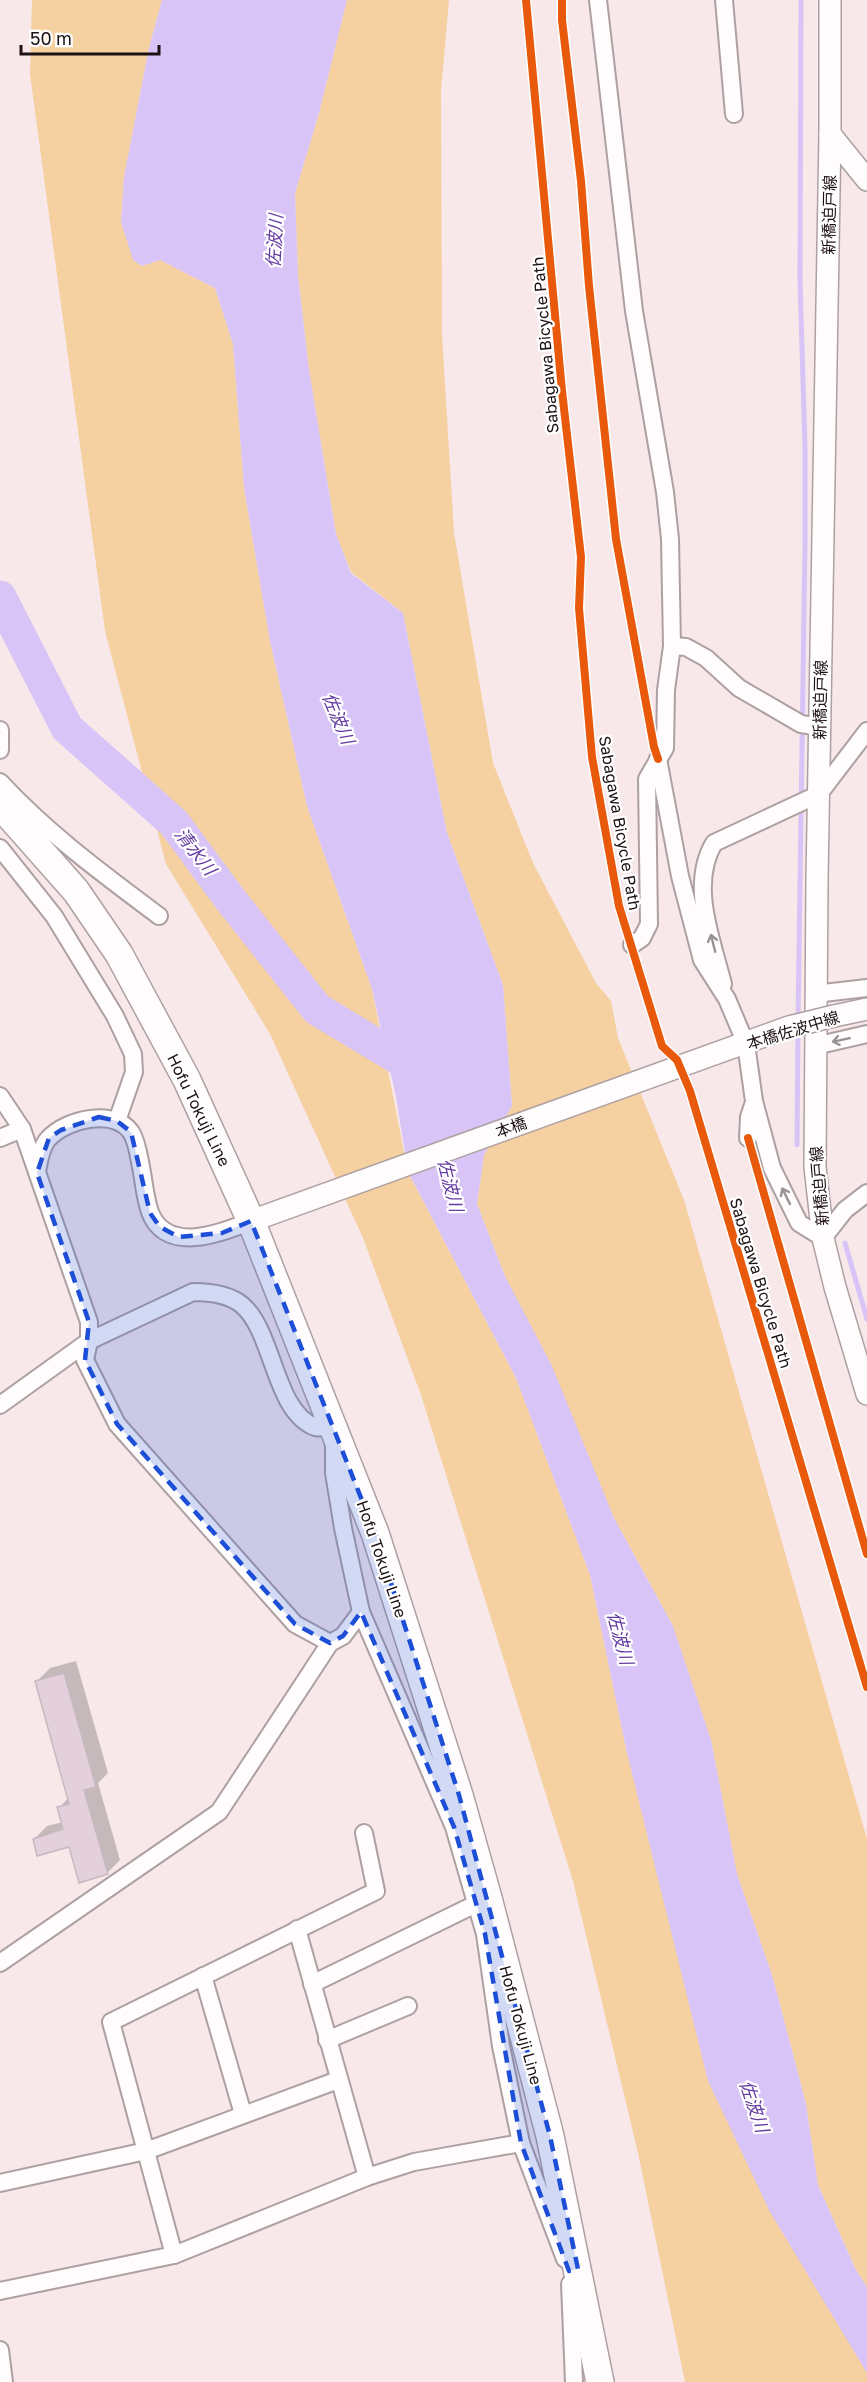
<svg xmlns="http://www.w3.org/2000/svg" width="867" height="2382" viewBox="0 0 867 2382" font-family="'Golos Text','Noto Sans JP',sans-serif">
  <style>
    .green { fill: #f5d0a1 }
    .water { fill: #d8c4f6 }
    .shadow { fill: #0003 }
    .lines { fill: none; stroke-linecap: round; stroke-linejoin: round }
    .stream { stroke: #d8c4f6; stroke-width: 5 }
    .river { stroke: #d8c4f6; stroke-width: 33 }
    .building { fill: #e3d0da; stroke: #c6b9bf; stroke-width: 1.5 }
    .minor-casing { stroke: #aea0a2; stroke-width: 20 }
    .tertiary-casing { stroke: #aea0a2; stroke-width: 24 }
    .primary-casing { stroke: #aea0a2; stroke-width: 30 }
    .minor { stroke: #fefcfc; stroke-width: 16 }
    .tertiary { stroke: #fefcfc; stroke-width: 21 }
    .primary { stroke: #fefcfc; stroke-width: 27 }
    .tertiary-bridge-casing { stroke: #aea0a2; stroke-width: 24; stroke-linecap: butt }
    .tertiary-bridge { stroke: #fefcfc; stroke-width: 21 }
    .cycleway-casing { stroke: #fff; stroke-width: 11 }
    .cycleway { stroke: #e8590c; stroke-width: 8 }
    .oneway { stroke: #999293 }
    .marked { fill: #1d4ed8; fill-opacity: 0.2; stroke: #1d4ed8; stroke-width: 4.5; stroke-dasharray: 12 8; stroke-linejoin: round }
    .labels { text-anchor: middle; dominant-baseline: central; stroke-width: 4.5; stroke-linejoin: round; paint-order: stroke }
    .street-label { font-size: 16px; fill: #1e1113; stroke: #fff }
    .water-label { font-size: 18px; font-style: italic; fill: #653da1; stroke: #fff }
  </style>
  <rect width="100%" height="100%" fill="#f8e8ea"/>
  <g class="green">
    <path d="M32,0H162L149,48L124,177L121,222L134,260L142,266L160,260L215,288L233,344L244,488L270,641L307,806L372,989L408,1172L516,1378L590,1575L627,1753L867,2373V2382H685L638,2153L573,1881L421,1395L363,1238L270,1034L166,864L105,631L30,74Z"/>
    <path d="M347,0H449L441,91L442,334L454,533L493,763L533,863L596,983L611,1001L618,1038L684,1200L867,1839V2287L856,2270L818,2185L806,2104L773,1978L737,1874L711,1740L673,1626L614,1518L505,1276L477,1204L484,1155L512,1106L503,985L447,833L403,613L351,572L336,534L309,370L298,276L295,193L319,113Z"/>
  </g>
  <path class="water" d="M162,0H347L319,113L295,193L298,276L309,370L336,534L351,573L403,613L447,833L503,985L512,1106L484,1155L477,1204L505,1276L552,1366L614,1518L673,1626L711,1740L737,1874L773,1978L806,2104L818,2185L856,2270L867,2287V2373L770,2212L708,2081L627,1753L590,1575L516,1378L408,1172L396,1097L372,989L307,806L270,641L244,488L233,344L215,288L160,260L142,266L133,260L121,222L124,177L149,48Z"/>
  <path class="shadow" d="M76,1661L108,1773L98,1783L120,1860L107,1873L70,1845L34,1839L47,1826L63,1822L59,1808L69,1797L37,1681L50,1668Z"/>
  <g class="lines">
    <g class="stream">
      <path d="M798,1021L805,543V448L800,280L801,0"/>
      <path d="M797,1145L798,1031"/>
      <path d="M845,1243L867,1319"/>
    </g>
    <path class="river" d="M0,597L67,728L174,823L230,899L317,1009L425,1074"/>
  </g>
  <path class="building" d="M64,1673L96,1787L84,1790L108,1874L79,1883L69,1847L37,1856L33,1839L63,1829L57,1807L69,1804L35,1681Z"/>
  <g class="lines">
    <defs>
      <g id="minor">
        <path d="M598,0L634,311L665,492L670,539L672,646L666,690L665,748L647,779L649,924L642,938L632,945"/>
        <path d="M724,0L734,114"/>
        <path d="M672,646L686,647L706,658L739,688L801,724L820,727"/>
        <path d="M0,730V750"/>
        <path d="M658,759L680,876L702,960L727,999L746,1044L754,1101L772,1168L799,1223L823,1238L845,1210L867,1193"/>
        <path d="M0,782C47,833 103,874 159,916"/>
        <path d="M0,848L54,916L115,1016L133,1054L134,1072L117,1121"/>
        <path d="M723,984C712,940 689,885 714,843L819,794L867,731"/>
        <path d="M815,994L867,988"/>
        <path d="M815,1046L867,1034"/>
        <path d="M0,1096L22,1129L89,1322V1341L85,1360L117,1424L295,1624L330,1643"/>
        <path d="M0,1138L22,1129"/>
        <path d="M748,1138L749,1117L753,1105"/>
        <path d="M37,1172C39,1161 41,1146 49,1138C67,1119 114,1108 131,1132C137,1141 139,1157 141,1167C144,1182 145,1198 150,1212C166,1255 222,1233 251,1221"/>
        <path d="M0,1405L89,1341L193,1292C210,1292 229,1294 242,1305C274,1332 274,1411 315,1427C320,1429 328,1426 334,1426V1473L343,1528L361,1612L454,1827L485,1934L501,2046L521,2143L565,2259"/>
        <path d="M297,1929L367,2177"/>
        <path d="M0,1963L219,1812L330,1643L343,1636L361,1612"/>
        <path d="M203,1976L243,2114"/>
        <path d="M312,1984L484,1900"/>
        <path d="M327,2040L408,2006"/>
        <path d="M0,2183L146,2151L338,2080"/>
        <path d="M174,2255L111,2022L376,1891L364,1833"/>
        <path d="M570,2284L574,2382"/>
        <path d="M0,2291L174,2255L367,2177L414,2162L521,2143"/>
        <path d="M0,2350L4,2382"/>
      </g>
      <g id="tertiary">
        <path d="M830,0V134L817,880L815,1167L823,1238L835,1287L867,1394"/>
        <path d="M830,134L867,180"/>
        <path d="M834,1016L867,1009"/>
        <path d="M251,1221L789,1027"/>
      </g>
      <path id="primary" d="M0,805L76,891L119,954L187,1080L251,1221L375,1533L459,1795L488,1898L550,2136L600,2382"/>
    </defs>
    <use href="#minor" class="minor-casing"/>
    <use href="#tertiary" class="tertiary-casing"/>
    <use href="#primary" class="primary-casing"/>
    <use href="#minor" class="minor"/>
    <use href="#tertiary" class="tertiary"/>
    <use href="#primary" class="primary"/>
    <defs>
      <path id="tertiary-bridge" d="M789,1027L834,1016"/>
    </defs>
    <use href="#tertiary-bridge" class="tertiary-bridge-casing"/>
    <use href="#tertiary-bridge" class="tertiary-bridge"/>
    <defs>
      <g id="cycleway">
        <path d="M526,0L562,391L581,557L579,608L592,757L619,906L662,1046L677,1060L690,1091L867,1687"/>
        <path d="M562,0V20L581,181L589,286L616,539L654,747L658,759"/>
        <path d="M748,1138L867,1554"/>
      </g>
    </defs>
    <use href="#cycleway" class="cycleway-casing"/>
    <use href="#cycleway" class="cycleway"/>
  </g>
  <defs><path id="oneway-shaft" d="M-6 0H5M1.5-3L5.5 0L1.5 3" fill="none" stroke-width="1.6" stroke-linecap="round" stroke-linejoin="round" transform="scale(1.5)"/></defs>
  <g class="oneway">
    <use href="#oneway-shaft" transform="translate(713 943) rotate(-104)"/>
    <use href="#oneway-shaft" transform="translate(841 1040) rotate(168)"/>
    <use href="#oneway-shaft" transform="translate(786 1196) rotate(-116)"/>
  </g>
  <path class="marked" d="M99,1117L117,1121L131,1132L150,1213L160,1227L179,1237L222,1233L251,1221L375,1533L459,1795L550,2136L578,2269L569,2271L521,2143L485,1934L454,1827L361,1612L343,1636L330,1643L295,1624L117,1424L85,1360L89,1322L37,1173L49,1138L61,1130Z"/>
  <g class="labels">
    <g class="street-label">
      <text transform="translate(829 215) rotate(-89)">新橋迫戸線</text>
      <text transform="translate(545 345) rotate(-95)">Sabagawa Bicycle Path</text>
      <text transform="translate(820 700) rotate(-89)">新橋迫戸線</text>
      <text transform="translate(620 823) rotate(80)">Sabagawa Bicycle Path</text>
      <text transform="translate(793 1030) rotate(-17)">本橋佐波中線</text>
      <text transform="translate(199 1110) rotate(64)">Hofu Tokuji Line</text>
      <text transform="translate(511 1127) rotate(-20)">本橋</text>
      <text transform="translate(819 1186) rotate(-95)">新橋迫戸線</text>
      <text transform="translate(761 1283) rotate(73)">Sabagawa Bicycle Path</text>
      <text transform="translate(382 1559) rotate(71)">Hofu Tokuji Line</text>
      <text transform="translate(521 2025) rotate(75)">Hofu Tokuji Line</text>
    </g>
    <g class="water-label">
      <text transform="translate(274 241) rotate(-87)">佐波川</text>
      <text transform="translate(339 718) rotate(67)">佐波川</text>
      <text transform="translate(196 851) rotate(52)">清水川</text>
      <text transform="translate(451 1185) rotate(76)">佐波川</text>
      <text transform="translate(621 1638) rotate(75)">佐波川</text>
      <text transform="translate(755 2106) rotate(71)">佐波川</text>
    </g>
  </g>
  <path d="M21 45v9h138v-9" fill="none" stroke="#1e1113" stroke-width="3"/>
  <text x="30" y="45" font-size="18" fill="#1e1113" stroke="#ffffff" stroke-width="4.5" paint-order="stroke">50 m</text>
</svg>
